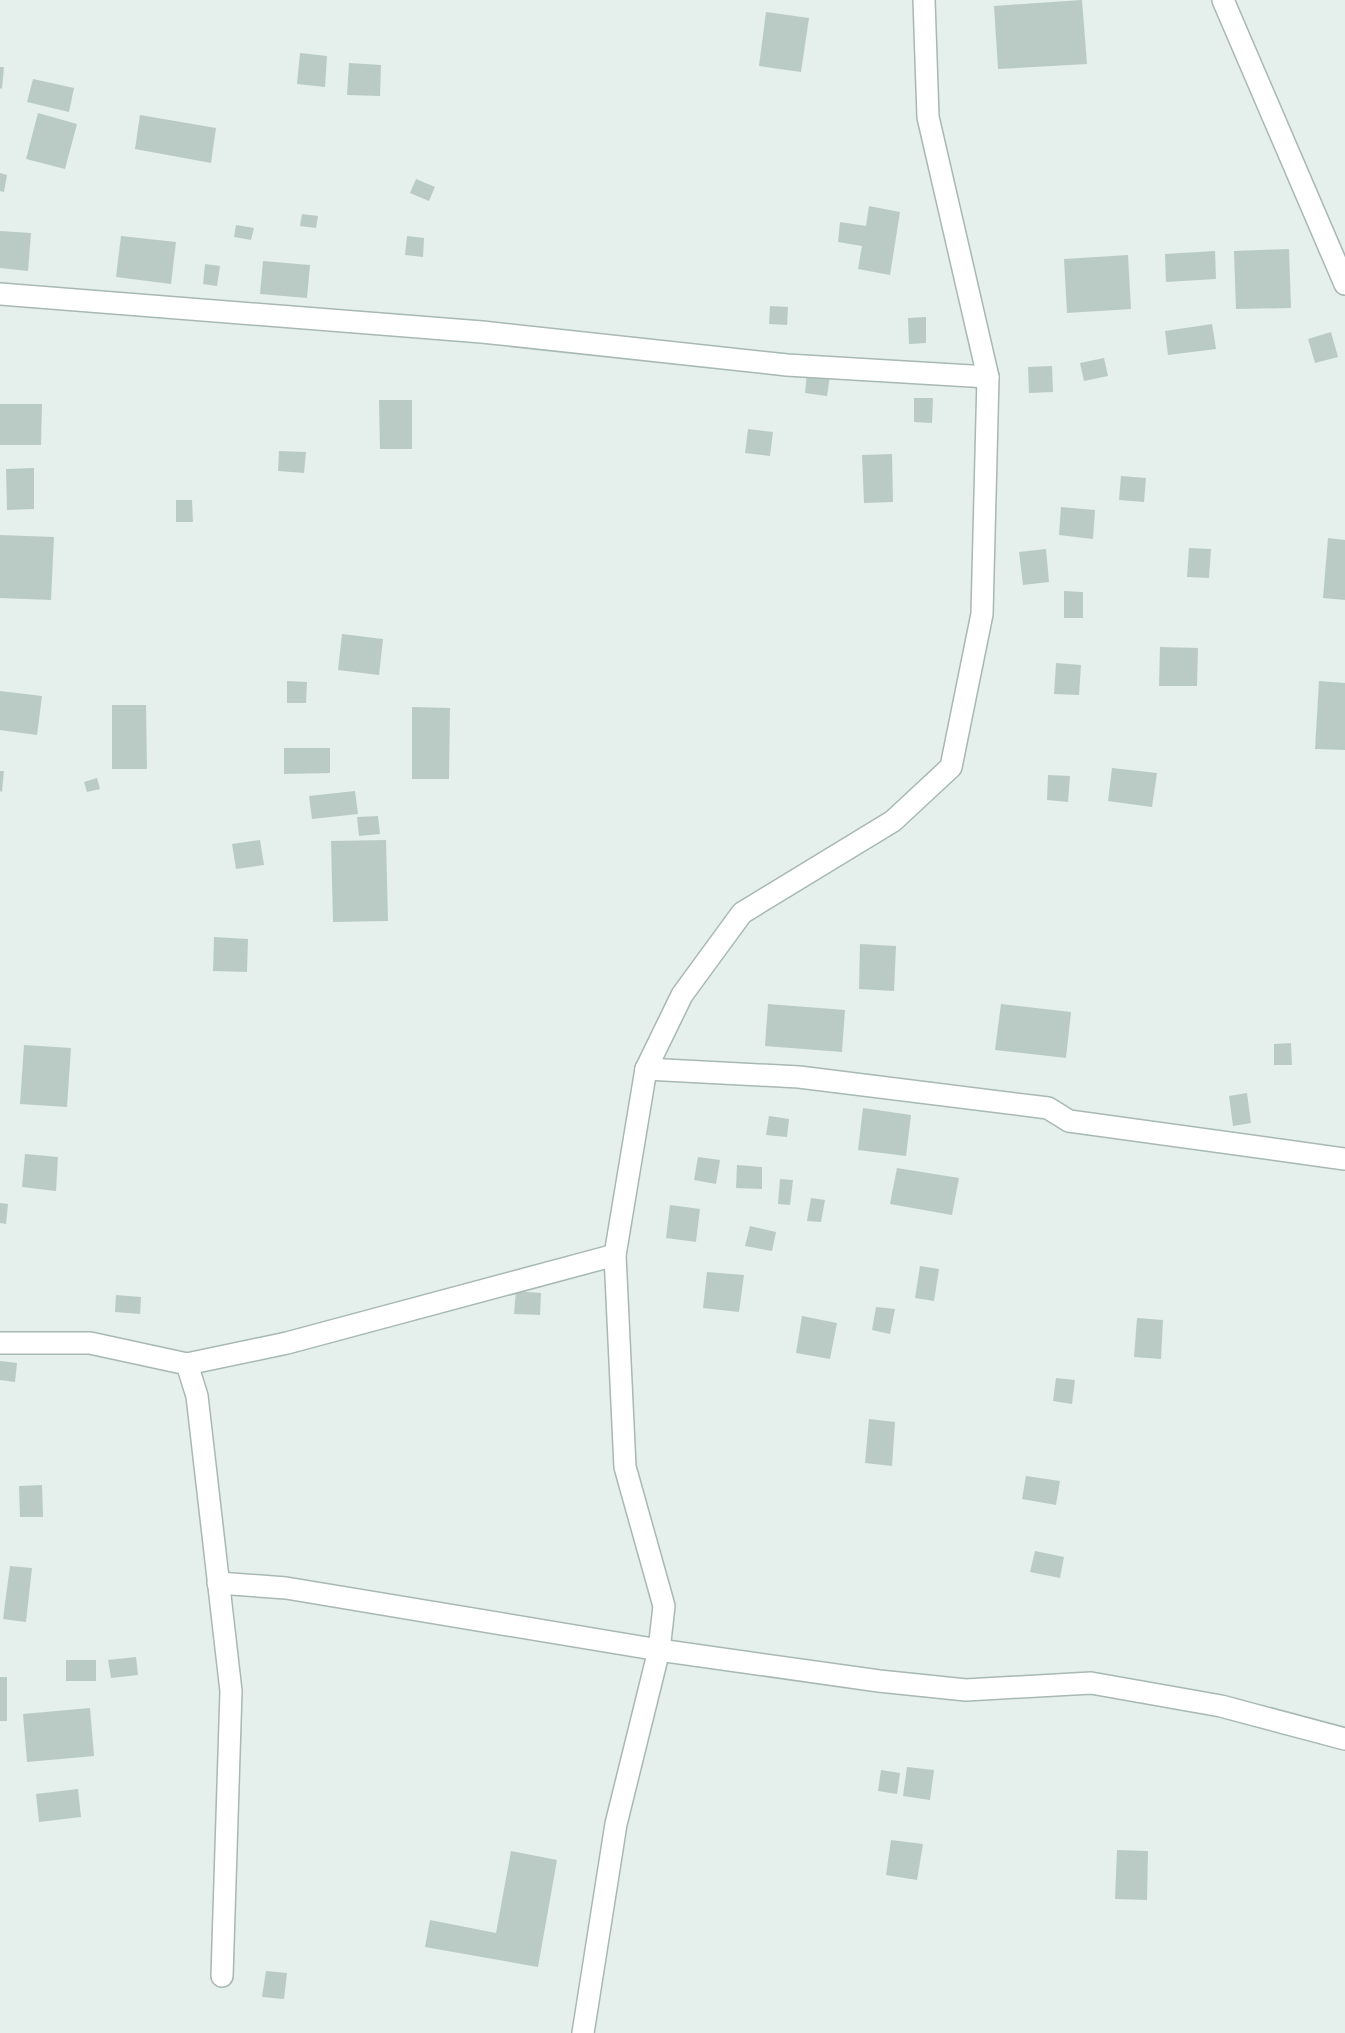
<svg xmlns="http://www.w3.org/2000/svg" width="1345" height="2033" viewBox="0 0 1345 2033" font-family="Manrope,sans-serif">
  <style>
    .building { fill: #bacbc6 }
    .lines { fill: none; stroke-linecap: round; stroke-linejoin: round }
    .minor-casing { stroke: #a7b8b5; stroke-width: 24 }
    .minor { stroke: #fff; stroke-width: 21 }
  </style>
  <rect width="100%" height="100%" fill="#e5efec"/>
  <g class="building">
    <path d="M1082,0L1087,64L998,69L994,6Z"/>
    <path d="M766,12L809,18L801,72L759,66Z"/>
    <path d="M300,53L327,56L325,87L297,84Z"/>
    <path d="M349,63L381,65L380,96L347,95Z"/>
    <path d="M0,67H4L2,89L0,88Z"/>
    <path d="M33,79L74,88L69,112L27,102Z"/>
    <path d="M38,113L77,124L65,169L26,159Z"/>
    <path d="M140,115L216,128L211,163L135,149Z"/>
    <path d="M0,173L7,175L4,192L0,191Z"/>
    <path d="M416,179L435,187L429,201L410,193Z"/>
    <path d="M869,206L900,212L890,275L858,269L862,246L838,242L840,222L866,226Z"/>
    <path d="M302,214L318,216L316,228L300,226Z"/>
    <path d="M236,225L254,228L251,240L234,237Z"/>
    <path d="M0,231L31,233L28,271L0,268Z"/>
    <path d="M121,236L176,242L171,284L116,277Z"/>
    <path d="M407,236L424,238L423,257L405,255Z"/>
    <path d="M1289,249L1291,308L1236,309L1234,251Z"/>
    <path d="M1215,251L1216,279L1166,282L1165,254Z"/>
    <path d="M1128,255L1131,309L1067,313L1064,259Z"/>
    <path d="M263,261L310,265L307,298L260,294Z"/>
    <path d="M205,264L220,266L217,286L203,284Z"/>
    <path d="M770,306L788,307L787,325L769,324Z"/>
    <path d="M926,317V343L909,344L908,318Z"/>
    <path d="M1212,324L1216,349L1168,355L1165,331Z"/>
    <path d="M1331,332L1338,357L1315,363L1308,339Z"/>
    <path d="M1104,358L1108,376L1084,381L1080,363Z"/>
    <path d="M1052,366L1053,392L1029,393L1028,367Z"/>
    <path d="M807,373L830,376L827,396L805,393Z"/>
    <path d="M914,398H933L932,423L914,422Z"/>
    <path d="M379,400H412V449H380Z"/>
    <path d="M0,404H42L41,445H0Z"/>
    <path d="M748,429L773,432L770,456L745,453Z"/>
    <path d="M279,451L306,452L304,473L278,471Z"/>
    <path d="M892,454L893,502L864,503L862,455Z"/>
    <path d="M34,468V509L7,510L6,469Z"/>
    <path d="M1121,476L1146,478L1144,502L1119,500Z"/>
    <path d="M176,500H192L193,522H176Z"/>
    <path d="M1061,507L1095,510L1093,539L1059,535Z"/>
    <path d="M0,535L54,537L51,600L0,598Z"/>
    <path d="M1328,538L1345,540V600L1323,598Z"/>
    <path d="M1189,548L1211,549L1209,578L1187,577Z"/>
    <path d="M1046,549L1049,582L1023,585L1019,552Z"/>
    <path d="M1064,591L1083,592V618H1064Z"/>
    <path d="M342,634L383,639L379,675L338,670Z"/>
    <path d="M1160,647L1198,648L1197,686H1159Z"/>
    <path d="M1056,663L1081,665L1079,695L1054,694Z"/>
    <path d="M287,681L307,682L306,703H287Z"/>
    <path d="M1319,681L1345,683V750L1315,749Z"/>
    <path d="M0,691L42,696L37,735L0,730Z"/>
    <path d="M112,705H146L147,769H112Z"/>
    <path d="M412,707L450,708L449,779H412Z"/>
    <path d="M284,748H330V773L284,774Z"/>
    <path d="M1112,768L1157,773L1152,807L1108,801Z"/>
    <path d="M0,771H4L2,792L0,791Z"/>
    <path d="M1048,775L1070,776L1068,802L1047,800Z"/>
    <path d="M97,778L100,789L87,792L84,782Z"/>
    <path d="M355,791L358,814L312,819L309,796Z"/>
    <path d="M378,816L380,834L359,836L357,817Z"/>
    <path d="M260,840L264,865L236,869L232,844Z"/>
    <path d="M386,840L388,921L333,922L331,841Z"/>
    <path d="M214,937L248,939L247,972L213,971Z"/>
    <path d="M860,944L896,946L894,991L859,989Z"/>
    <path d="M768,1004L845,1010L842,1052L765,1046Z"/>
    <path d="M1001,1004L1071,1012L1066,1058L995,1050Z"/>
    <path d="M1291,1043L1292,1065H1274V1044Z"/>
    <path d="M24,1045L71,1048L67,1107L20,1104Z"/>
    <path d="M1247,1093L1251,1123L1233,1126L1229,1096Z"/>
    <path d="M863,1108L911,1115L906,1156L858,1150Z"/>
    <path d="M769,1116L789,1119L787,1137L766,1135Z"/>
    <path d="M25,1154L58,1157L56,1191L22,1187Z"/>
    <path d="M698,1157L720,1160L716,1184L694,1180Z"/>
    <path d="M737,1165L762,1167V1189L736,1188Z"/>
    <path d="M897,1168L959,1178L952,1215L890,1204Z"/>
    <path d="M780,1179L793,1180L790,1205L778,1204Z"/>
    <path d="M811,1198L825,1200L821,1222L807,1221Z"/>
    <path d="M0,1203L8,1204L6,1224L0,1223Z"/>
    <path d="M670,1205L700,1209L696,1242L666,1238Z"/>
    <path d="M750,1226L776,1232L772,1251L745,1246Z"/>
    <path d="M920,1266L939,1269L934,1301L915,1298Z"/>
    <path d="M707,1272L744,1275L739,1312L703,1308Z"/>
    <path d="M516,1291L541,1293L540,1315L514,1314Z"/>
    <path d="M116,1295L141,1297L140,1314L115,1312Z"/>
    <path d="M876,1307L895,1309L890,1334L872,1330Z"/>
    <path d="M802,1316L837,1323L830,1359L796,1353Z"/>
    <path d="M1137,1318L1163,1320L1161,1359L1134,1357Z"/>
    <path d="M0,1361L17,1363L15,1382L0,1380Z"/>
    <path d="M1056,1378L1075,1380L1072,1404L1053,1401Z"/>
    <path d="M869,1419L895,1422L892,1466L865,1463Z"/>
    <path d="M1026,1476L1060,1481L1056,1505L1022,1499Z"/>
    <path d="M42,1485L43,1517H20L19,1486Z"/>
    <path d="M1035,1551L1064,1557L1060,1578L1030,1572Z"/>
    <path d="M10,1566L32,1568L26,1622L3,1619Z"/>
    <path d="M136,1657L138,1675L111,1678L108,1660Z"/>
    <rect x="66" y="1660" width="30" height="21"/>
    <rect x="0" y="1677" width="7" height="44"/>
    <path d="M90,1708L94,1756L27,1762L23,1714Z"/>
    <path d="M907,1767L934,1770L930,1800L903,1796Z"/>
    <path d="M881,1770L900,1773L897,1794L878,1791Z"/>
    <path d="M78,1789L81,1817L39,1822L36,1794Z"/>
    <path d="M891,1840L923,1844L917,1880L886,1875Z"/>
    <path d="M1117,1850L1148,1851L1147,1900L1115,1899Z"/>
    <path d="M511,1851L557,1860L538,1967L425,1947L430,1920L496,1933Z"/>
    <path d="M266,1971L287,1973L284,1999L262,1997Z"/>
  </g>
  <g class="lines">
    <defs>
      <g id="minor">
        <path d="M1223,0L1345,284"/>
        <path d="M0,294L482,332L787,365L988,377"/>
        <path d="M646,1069L799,1077L1048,1108L1069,1121L1345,1159"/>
        <path d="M0,1343H90L187,1364L197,1396L231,1691L222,1976"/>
        <path d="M187,1364L287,1343L615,1255"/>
        <path d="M218,1583L286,1588L659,1650L879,1681L966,1690L1091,1683L1221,1706L1345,1739"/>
        <path d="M583,2033L616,1824L659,1650L664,1606L625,1467L615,1255L646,1069L682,995L742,913L893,821L951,767L982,614L988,377L928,117L924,0"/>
      </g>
    </defs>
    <use href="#minor" class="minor-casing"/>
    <use href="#minor" class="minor"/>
  </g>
</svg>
